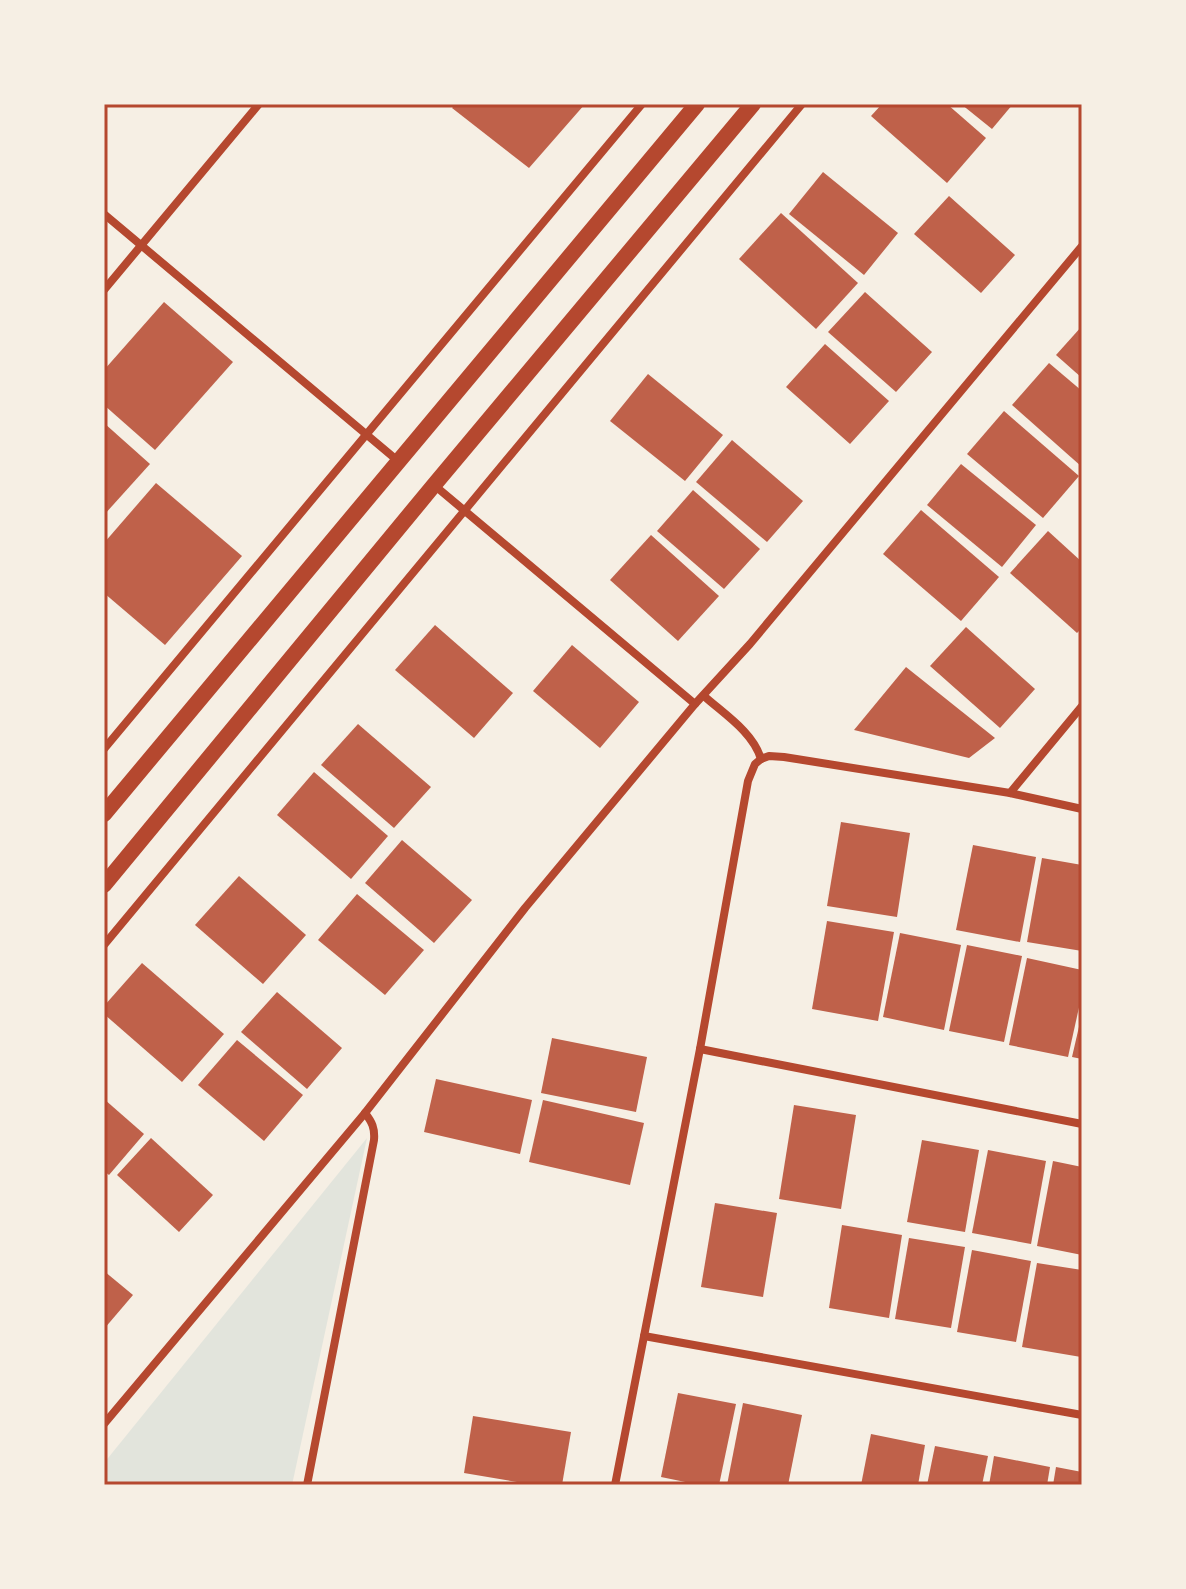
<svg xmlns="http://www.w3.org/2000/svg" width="1186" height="1589" viewBox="0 0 1186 1589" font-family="Rubik,sans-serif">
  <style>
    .green { fill: #e2e4dc }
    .building { fill: #bf614a }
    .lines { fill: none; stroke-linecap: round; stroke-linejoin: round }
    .minor { stroke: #b5482f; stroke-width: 8 }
    .secondary { stroke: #b5482f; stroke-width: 16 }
    .neatline { fill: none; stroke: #b5482f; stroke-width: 3 }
  </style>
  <rect width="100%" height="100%" fill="#f6efe4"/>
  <path class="green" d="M367,1138L292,1485H104V1463Z"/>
  <g class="building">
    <path d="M456,104H585L529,168L452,108Z"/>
    <path d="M882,104H947L986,138L947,183L871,116Z"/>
    <path d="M961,104H1013L992,129Z"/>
    <path d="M823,172L898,233L864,275L789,214Z"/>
    <path d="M949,196L1015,255L981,293L914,234Z"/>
    <path d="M781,213L858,283L816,329L739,259Z"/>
    <path d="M865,292L932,352L896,392L828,332Z"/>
    <path d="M164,302L233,362L155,450L104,405V370Z"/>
    <path d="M1082,326V378L1056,355Z"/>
    <path d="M825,344L889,401L850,444L786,387Z"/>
    <path d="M1049,363L1082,391V467L1012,405Z"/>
    <path d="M648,374L723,435L685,481L610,421Z"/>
    <path d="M1004,411L1079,476L1043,518L967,454Z"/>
    <path d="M104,423L150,464L104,515Z"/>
    <path d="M732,440L803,501L767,542L696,482Z"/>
    <path d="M961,464L1036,525L1002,567L927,505Z"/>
    <path d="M156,483L242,556L165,645L104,593V543Z"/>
    <path d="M693,490L760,549L724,589L657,531Z"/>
    <path d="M921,510L999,577L961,621L883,554Z"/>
    <path d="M1048,531L1082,562V628L1077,633L1010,573Z"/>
    <path d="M651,535L719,596L678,641L610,580Z"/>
    <path d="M435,625L513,693L474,738L395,670Z"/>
    <path d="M966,627L1035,689L1000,728L930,666Z"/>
    <path d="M572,645L639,702L600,748L533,691Z"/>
    <path d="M906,667L995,738L969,758L854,730Z"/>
    <path d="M358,724L431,787L394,828L321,765Z"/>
    <path d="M314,772L388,836L351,879L277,815Z"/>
    <path d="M841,822L910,833L897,917L827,906Z"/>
    <path d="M402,840L472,900L434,943L365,883Z"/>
    <path d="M973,845L1036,857L1020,942L956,930Z"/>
    <path d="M1042,858L1082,865V951L1027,942Z"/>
    <path d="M239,876L306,935L263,984L195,925Z"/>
    <path d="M357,894L424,950L385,995L318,940Z"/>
    <path d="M827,921L894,932L878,1021L812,1009Z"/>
    <path d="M900,933L961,945L944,1030L883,1017Z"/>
    <path d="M967,945L1022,956L1004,1042L949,1031Z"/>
    <path d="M1027,958L1082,970V994L1068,1057L1009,1045Z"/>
    <path d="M142,963L224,1034L182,1082L104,1014V1006Z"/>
    <path d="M277,992L342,1048L307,1089L241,1032Z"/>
    <path d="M1081,1018H1082V1059L1072,1057Z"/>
    <path d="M552,1038L647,1057L636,1112L541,1093Z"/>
    <path d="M237,1040L303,1095L264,1141L198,1085Z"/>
    <path d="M436,1079L532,1100L520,1154L424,1132Z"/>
    <path d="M104,1099L144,1134L109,1175L104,1171Z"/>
    <path d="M543,1100L644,1123L630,1185L529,1162Z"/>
    <path d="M794,1105L856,1115L841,1209L779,1199Z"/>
    <path d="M151,1138L213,1195L179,1232L117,1175Z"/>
    <path d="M922,1140L979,1150L965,1232L907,1222Z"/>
    <path d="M988,1150L1046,1161L1031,1244L972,1233Z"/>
    <path d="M1053,1161L1082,1167V1255L1037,1246Z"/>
    <path d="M715,1203L777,1213L763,1297L701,1287Z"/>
    <path d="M842,1225L902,1235L889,1318L829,1308Z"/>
    <path d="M909,1238L965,1247L951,1328L895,1319Z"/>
    <path d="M972,1250L1031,1261L1016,1342L957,1332Z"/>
    <path d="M1037,1263L1082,1270L1081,1357L1022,1347Z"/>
    <path d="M104,1271L133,1295L104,1329Z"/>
    <path d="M678,1393L736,1404L719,1485H700L661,1477Z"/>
    <path d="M743,1403L802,1415L788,1485H727Z"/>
    <path d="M473,1416L571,1432L562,1485H535L464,1473Z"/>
    <path d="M871,1434L925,1445L918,1485H861Z"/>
    <path d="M935,1446L988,1456L982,1485H927Z"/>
    <path d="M994,1456L1050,1467L1047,1485H989Z"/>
    <path d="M1056,1467L1082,1472V1485H1053Z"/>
  </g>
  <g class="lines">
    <g class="minor">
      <path d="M104,214L398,461"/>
      <path d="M104,290L259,104"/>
      <path d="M434,485L695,704"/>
      <path d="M704,696C724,714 753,732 761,759"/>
      <path d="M104,749L642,104"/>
      <path d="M761,759L769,756L784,757L1010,793L1082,809"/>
      <path d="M1010,793L1082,706"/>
      <path d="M104,945L802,104"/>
      <path d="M700,1049L1082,1124"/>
      <path d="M644,1336L1082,1415"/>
      <path d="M104,1424L365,1113L525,908L695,704L750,644L1082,246"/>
      <path d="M307,1485L374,1140C375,1128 372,1122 365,1113"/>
      <path d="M615,1485L700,1049L748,781L755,764L761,759"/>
    </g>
    <g class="secondary">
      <path d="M104,814L697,104"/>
      <path d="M104,885L434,485L753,104"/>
    </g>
  </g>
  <rect width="1186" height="1589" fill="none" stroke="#f6efe4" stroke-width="212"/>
  <rect x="106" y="106" width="974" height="1377" class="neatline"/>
</svg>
